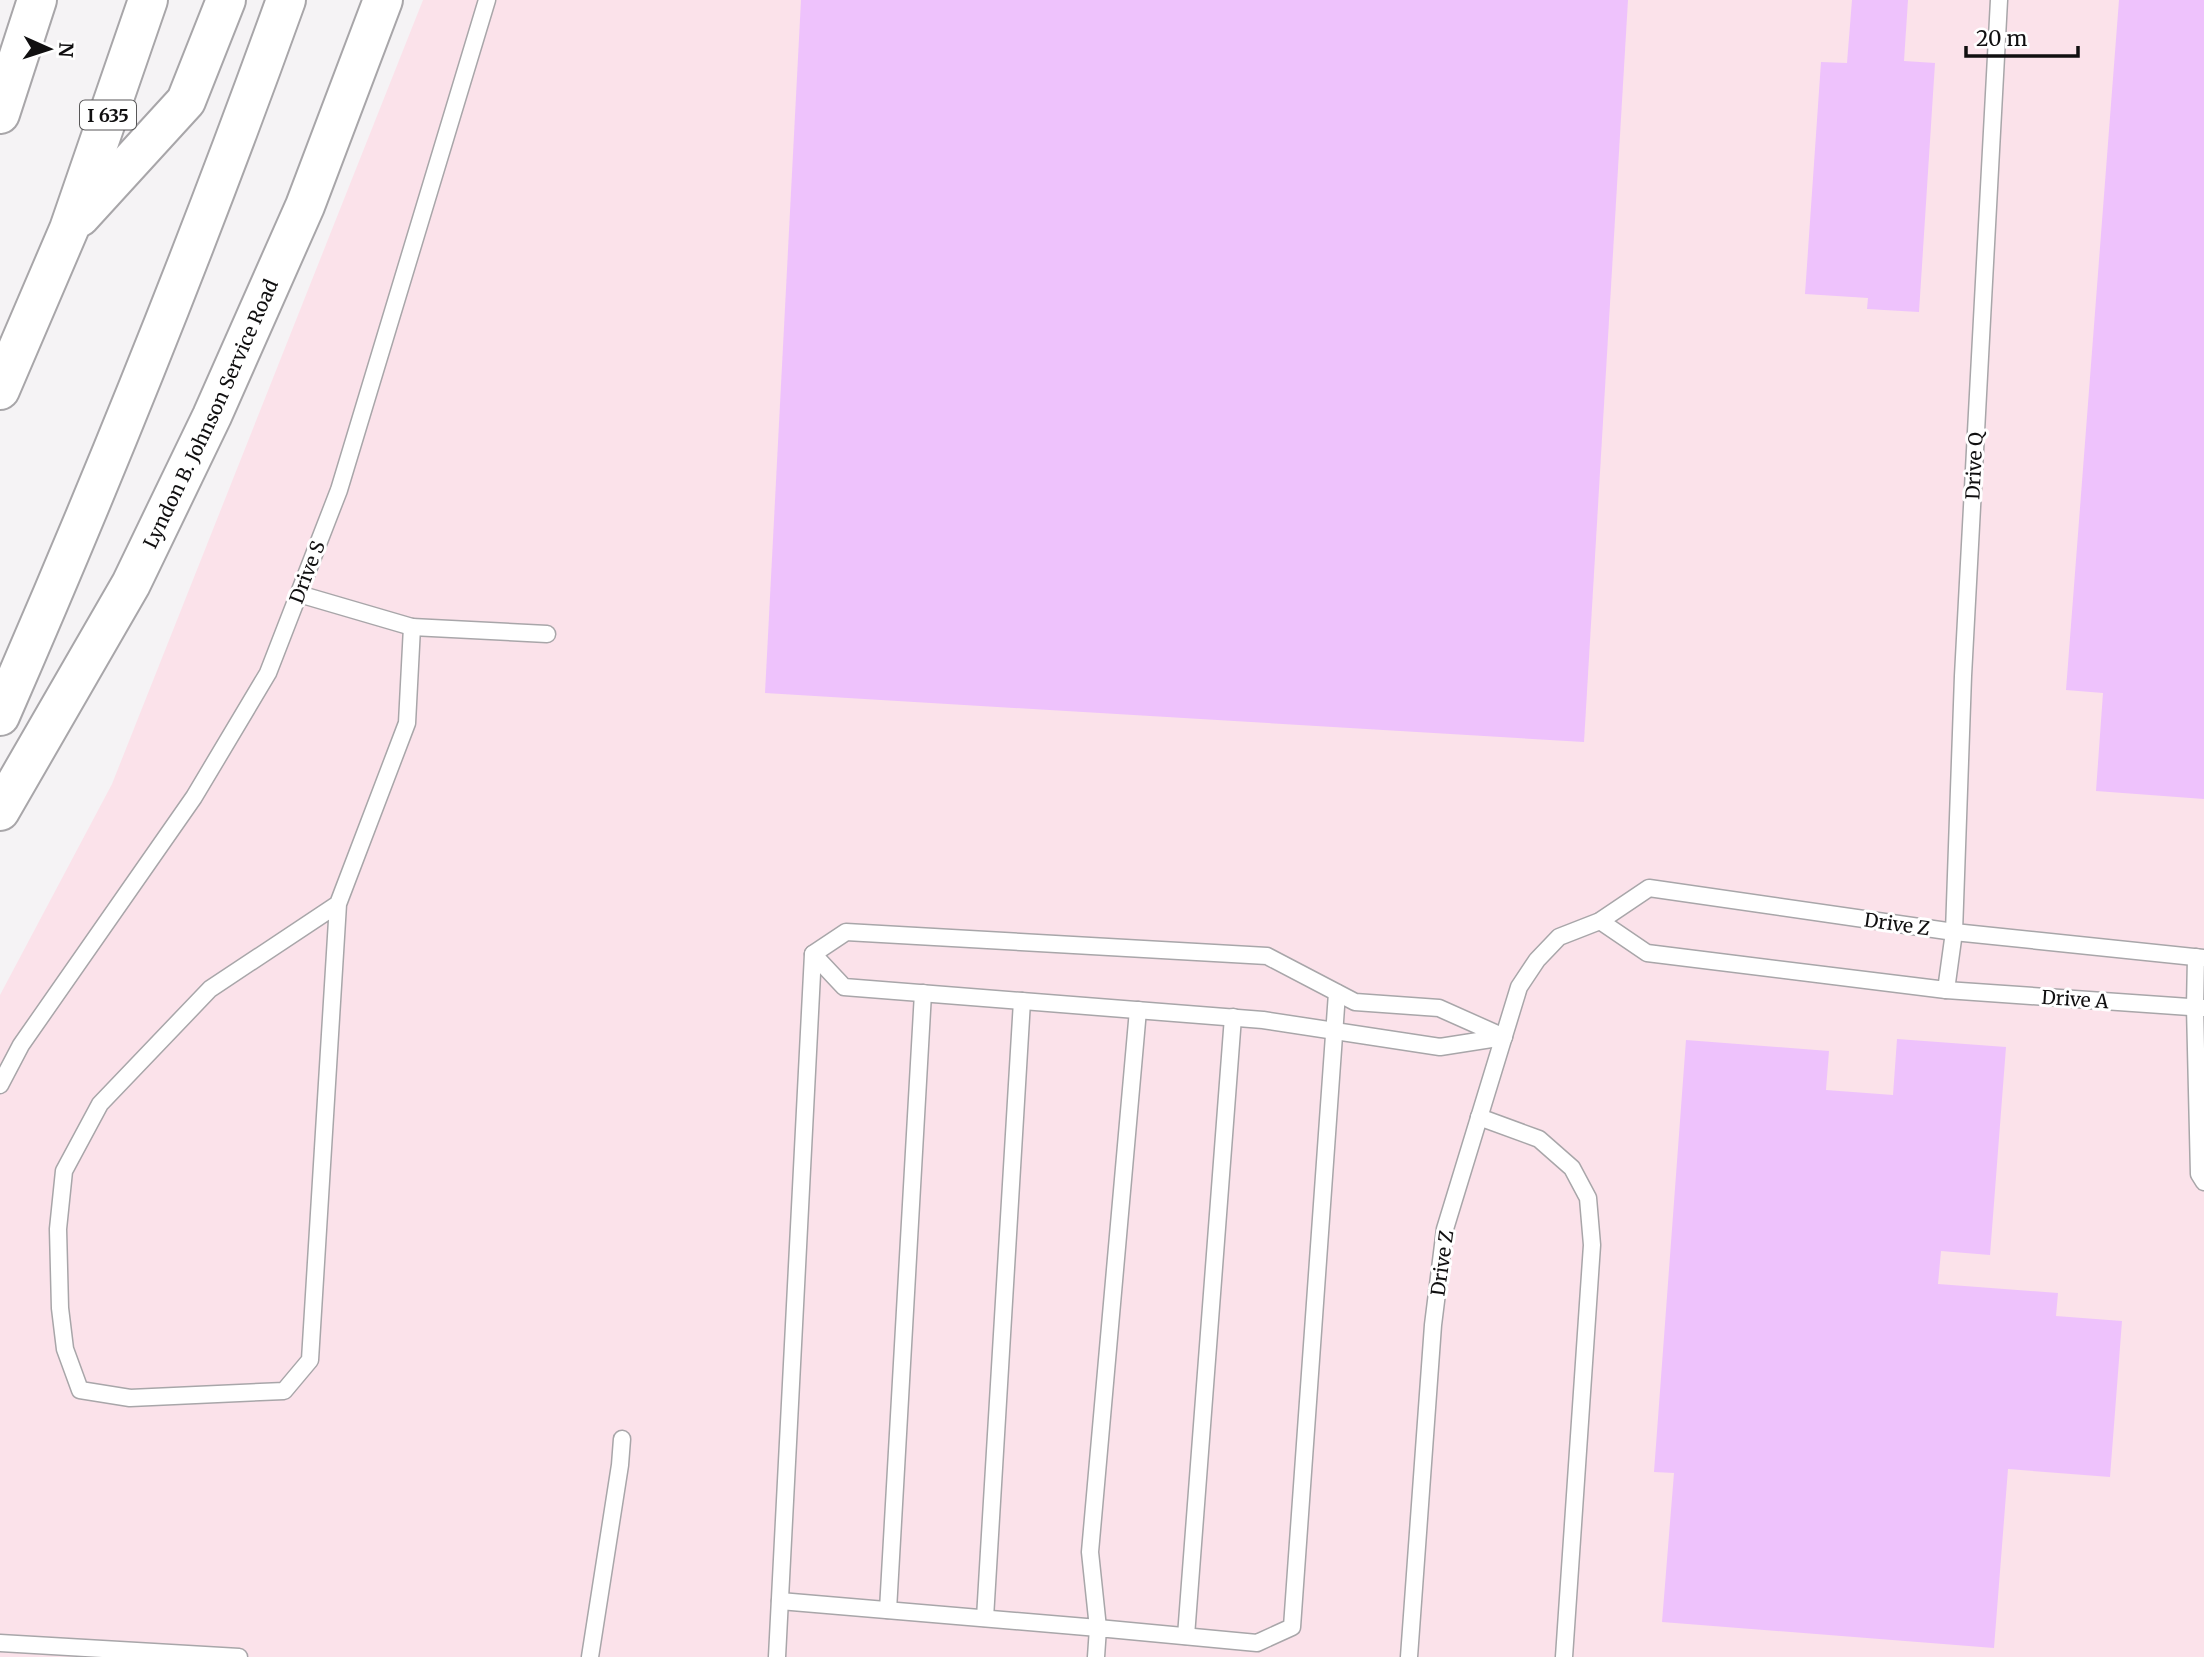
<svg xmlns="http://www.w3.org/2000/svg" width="2204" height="1657" viewBox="0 0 2204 1657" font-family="Merriweather,serif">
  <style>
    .industrial { fill: #fbe2ea }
    .building { fill: #eec2fc }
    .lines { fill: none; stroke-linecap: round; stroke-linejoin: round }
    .lane-casing { stroke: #a8a6a9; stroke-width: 19 }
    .secondary-casing { stroke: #a8a6a9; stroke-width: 42 }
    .highway-casing { stroke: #a8a6a9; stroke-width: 42 }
    .lane { stroke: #fff; stroke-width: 16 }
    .secondary { stroke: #fff; stroke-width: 38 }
    .highway { stroke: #fff; stroke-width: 38 }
    .labels { text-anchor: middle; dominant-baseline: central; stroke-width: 6; stroke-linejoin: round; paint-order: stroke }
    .shield { fill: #fff; stroke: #585758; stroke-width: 2 }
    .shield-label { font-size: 18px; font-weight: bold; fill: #100f10 }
    .street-label { font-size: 19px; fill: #100f10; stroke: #fff }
  </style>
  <rect width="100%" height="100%" fill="#f5f3f5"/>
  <path class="industrial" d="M423,0H2204V1657H0V995L112,784Z"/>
  <g class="building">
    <path d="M801,0H1628L1584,742L765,693Z"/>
    <path d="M1852,0H1908L1904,61L1935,63L1919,312L1867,309L1868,298L1805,294L1821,62L1847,63Z"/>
    <path d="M2119,0H2204V799L2096,791L2103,693L2066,690Z"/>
    <path d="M1897,1039L2006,1047L1990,1255L1941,1251L1938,1284L2058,1293L2056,1316L2122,1321L2110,1477L2008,1469L1994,1648L1662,1622L1674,1473L1654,1472L1686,1040L1829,1051L1826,1090L1893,1095Z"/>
  </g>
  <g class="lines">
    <defs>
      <g id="lane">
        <path d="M299,594L412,627L407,723L338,904L310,1360L284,1391L130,1398L80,1390L65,1349L60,1308L58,1229L64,1171L100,1104L210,989L338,904"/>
        <path d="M412,627L547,634"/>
        <path d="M1600,921L1647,953L1946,990L2204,1008"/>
        <path d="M846,932L1267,956L1355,1002L1439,1008L1504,1037L1440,1047L1263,1020L844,987L813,954Z"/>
        <path d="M2196,957L2195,1007L2199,1174L2204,1182"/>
        <path d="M1946,990L1954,932L1963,676L1999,0"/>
        <path d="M0,1085L21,1045L194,797L268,673L339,490L487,0"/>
        <path d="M1479,1117L1539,1139L1572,1168L1588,1198L1592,1245L1564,1657"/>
        <path d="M780,1601L1098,1628L1090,1552L1138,1010"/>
        <path d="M888,1610L923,993"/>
        <path d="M985,1618L1022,1001"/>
        <path d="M1186,1636L1233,1017"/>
        <path d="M0,1643L239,1657"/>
        <path d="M590,1657L620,1465L622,1439"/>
        <path d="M777,1657L813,954"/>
        <path d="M1096,1657L1098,1628L1257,1643L1292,1627L1337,993"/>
        <path d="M1409,1657L1433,1325L1445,1229L1519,987L1537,960L1559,937L1600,921L1649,888L1954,932L2204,958"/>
      </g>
      <g id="secondary">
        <path id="s1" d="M0,811L131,584L212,416L305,206L383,0"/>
      </g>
      <g id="highway">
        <path d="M0,114L37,0"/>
        <path d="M80,217L186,101L226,0"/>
        <path d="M0,390L69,229L148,0"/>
        <path d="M0,716C103,480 199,242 286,0"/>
      </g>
    </defs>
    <use href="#lane" class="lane-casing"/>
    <use href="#secondary" class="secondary-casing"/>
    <use href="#highway" class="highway-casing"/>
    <use href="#lane" class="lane"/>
    <use href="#secondary" class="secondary"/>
    <use href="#highway" class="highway"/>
  </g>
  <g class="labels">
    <rect class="shield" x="80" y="100.5" width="56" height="29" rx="5"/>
    <g class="shield-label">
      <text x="108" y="115">I 635</text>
    </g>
    <g class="street-label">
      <text stroke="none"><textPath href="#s1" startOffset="450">Lyndon B. Johnson Service Road</textPath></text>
      <text transform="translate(1974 466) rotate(-87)">Drive Q</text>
      <text transform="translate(307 572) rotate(-69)">Drive S</text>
      <text transform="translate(1897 924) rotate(8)">Drive Z</text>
      <text transform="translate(2075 999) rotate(4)">Drive A</text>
      <text transform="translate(1442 1263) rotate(-82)">Drive Z</text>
    </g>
  </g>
  <g transform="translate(49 49) rotate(93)" stroke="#ffffff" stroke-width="5" paint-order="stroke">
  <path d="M0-5L12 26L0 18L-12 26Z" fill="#100f10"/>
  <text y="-10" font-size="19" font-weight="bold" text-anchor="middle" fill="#100f10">N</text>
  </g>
  <path d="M1966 46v10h112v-10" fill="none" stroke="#100f10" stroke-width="3.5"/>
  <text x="1976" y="46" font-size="21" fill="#100f10" stroke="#ffffff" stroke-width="5" paint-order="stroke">20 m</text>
</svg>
